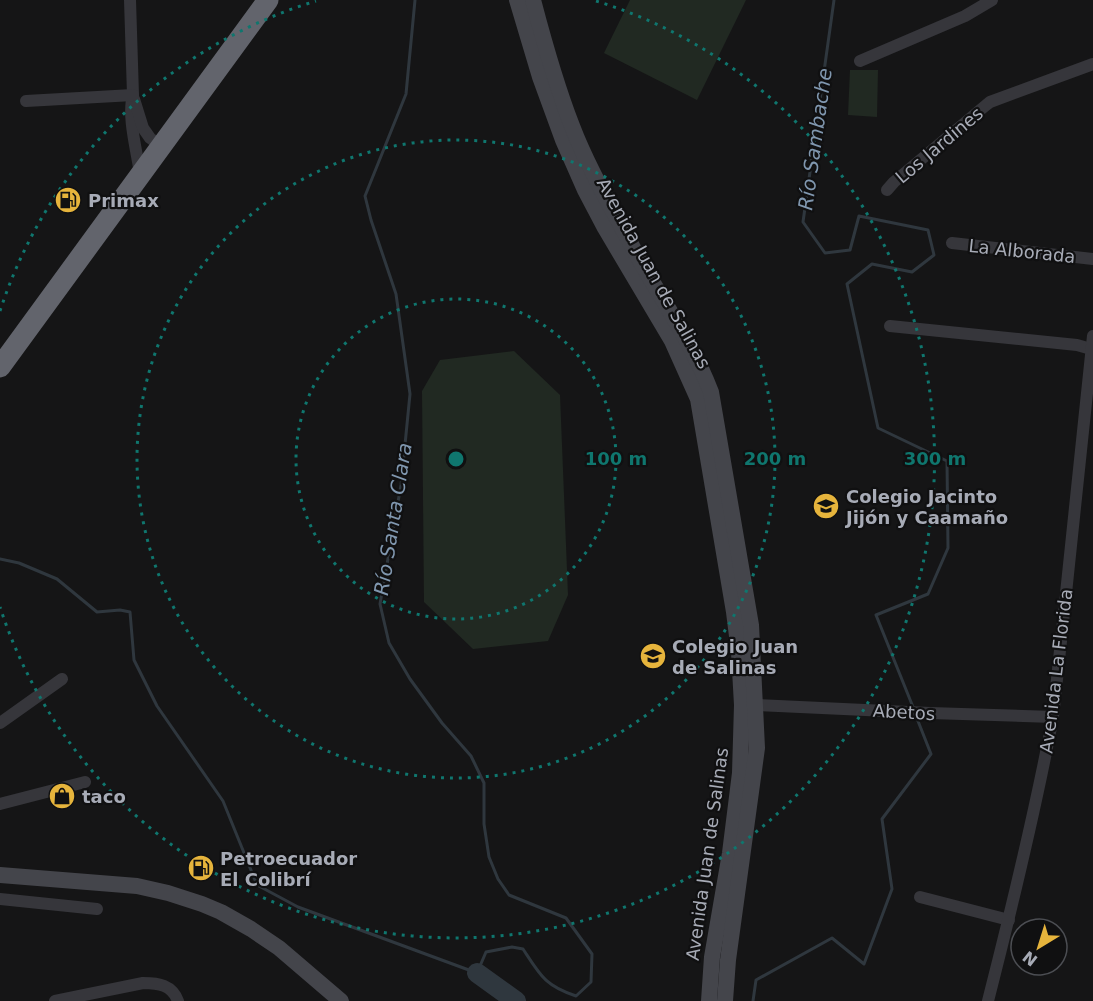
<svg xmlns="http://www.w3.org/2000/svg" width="1093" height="1001" viewBox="0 0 1093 1001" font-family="'DejaVu Sans',sans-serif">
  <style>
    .green { fill: #212922 }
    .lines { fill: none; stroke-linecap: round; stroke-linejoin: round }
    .stream { stroke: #2f373e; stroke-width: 3 }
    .river { stroke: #2f373e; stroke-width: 20 }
    .street { stroke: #36363b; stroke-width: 12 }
    .secondary { stroke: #44454b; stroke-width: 16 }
    .highway { stroke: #62646c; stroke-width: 21 }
    .ring { fill: none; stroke: #0f766e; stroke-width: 3; stroke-dasharray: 3 6 }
    .labels { text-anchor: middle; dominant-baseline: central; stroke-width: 4.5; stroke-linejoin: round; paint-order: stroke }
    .street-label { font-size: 18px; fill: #a7abb6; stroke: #101011 }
    .poi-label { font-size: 18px; font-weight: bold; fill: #a7abb6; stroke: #101011; text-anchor: start }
    .water-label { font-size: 20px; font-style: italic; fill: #8097af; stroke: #101011 }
    .centre { fill: #0f766e; stroke: #101011; stroke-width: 3 }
    .ring-label { font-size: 18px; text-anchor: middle; font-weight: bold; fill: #0f766e; stroke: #101011; stroke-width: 4.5; stroke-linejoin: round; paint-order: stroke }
  </style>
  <rect width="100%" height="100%" fill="#151516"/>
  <g class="green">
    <path d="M630,0H746L697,100L604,53Z"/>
    <path d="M850,70H878L877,117L848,115Z"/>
    <path d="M514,351L560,395L568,595L548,641L473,649L424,602L422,391L440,360Z"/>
  </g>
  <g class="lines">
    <g class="stream">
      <path d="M834,0L803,222L825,253L850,250L859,216L928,230L934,255L912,272L872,264L847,284L878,428L947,461L948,548L928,594L876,615L913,707"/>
      <path d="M0,559L19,563L57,579L97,612L120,610L130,612L134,660L157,706L223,801L257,885L298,907L477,973L486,952L512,947L523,949C540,975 545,986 576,996L591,982L592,954L566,918L509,895L498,879L489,857L484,824V783L471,756L442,723L410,679L389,643L380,604L401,485L410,394L396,294L371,220L365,196L406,94L415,0"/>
      <path d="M753,1001L756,980L832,938L864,964L892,889L882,819L931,754L916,716"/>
    </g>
    <path class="river" d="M477,973L516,1001"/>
    <g class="street">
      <path d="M130,0L133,95C127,117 137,151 140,174"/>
      <path d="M860,61L965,16L992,0"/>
      <path d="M134,99L143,128L150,138L161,146"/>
      <path d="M26,101L133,95"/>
      <path d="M887,190L894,182L985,106L990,102L1093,64"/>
      <path d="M952,243L1093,259"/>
      <path d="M890,326L1077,345L1091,349"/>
      <path d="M756,705L930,713L1053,717"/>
      <path d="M0,723L62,679"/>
      <path d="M0,804L85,782"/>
      <path d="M920,897L1009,920"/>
      <path d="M0,899L97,909"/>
      <path d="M55,1001L143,983C159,983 172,985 178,1001"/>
      <path d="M988,1001C1012,907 1035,812 1053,717L1093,336"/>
    </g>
    <g class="secondary">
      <path d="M517,0L540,77L563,140L585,190L605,228L672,341L698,399L734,612L739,652L742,705L740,773L730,853L712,957L709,1001"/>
      <path d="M533,0C544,42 556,85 572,126C588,168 612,208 633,248C659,296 691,340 711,392L751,625L757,748L728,960L725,1001"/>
      <path d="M0,875L137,886L168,893L202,904L221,912L251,929L279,948L341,1001"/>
    </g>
    <path class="highway" d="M0,367L268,0"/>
  </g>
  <g class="ring">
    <circle cx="456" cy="459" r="160"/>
    <circle cx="456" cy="459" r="319"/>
    <path d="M0 311A479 479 0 0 1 316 1M596 1A479 479 0 1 1 0 607"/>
  </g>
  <defs>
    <symbol id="fuel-disc" viewBox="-11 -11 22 22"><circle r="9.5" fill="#e6b43c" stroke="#101011"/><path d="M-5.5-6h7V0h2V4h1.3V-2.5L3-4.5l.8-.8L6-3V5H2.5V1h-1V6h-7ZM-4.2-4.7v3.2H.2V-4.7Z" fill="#111"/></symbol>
    <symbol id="school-disc" viewBox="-11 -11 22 22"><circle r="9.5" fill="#e6b43c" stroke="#101011"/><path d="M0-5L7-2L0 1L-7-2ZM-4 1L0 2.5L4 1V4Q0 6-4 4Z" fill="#111"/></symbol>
    <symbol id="shop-disc" viewBox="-11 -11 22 22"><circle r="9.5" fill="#e6b43c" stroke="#101011"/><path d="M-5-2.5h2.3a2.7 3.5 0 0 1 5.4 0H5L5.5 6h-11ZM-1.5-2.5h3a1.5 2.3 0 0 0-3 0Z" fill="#111"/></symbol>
  </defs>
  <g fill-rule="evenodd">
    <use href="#fuel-disc" x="53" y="185" width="30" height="30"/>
    <use href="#school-disc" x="811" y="491" width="30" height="30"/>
    <use href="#school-disc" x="638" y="641" width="30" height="30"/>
    <use href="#shop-disc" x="47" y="781" width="30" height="30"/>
    <use href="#fuel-disc" x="186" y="853" width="30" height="30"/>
  </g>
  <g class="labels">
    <g class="street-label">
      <text transform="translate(939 145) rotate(-40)">Los Jardines</text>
      <text transform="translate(1022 251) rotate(6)">La Alborada</text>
      <text transform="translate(654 273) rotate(61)">Avenida Juan de Salinas</text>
      <text transform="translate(1056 671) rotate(-83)">Avenida La Florida</text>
      <text transform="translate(904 712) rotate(3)">Abetos</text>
      <text transform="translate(707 854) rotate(-82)">Avenida Juan de Salinas</text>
    </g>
    <g class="poi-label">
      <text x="88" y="200">Primax</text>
      <text x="846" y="496">Colegio Jacinto<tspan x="846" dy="21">Jijón y Caamaño</tspan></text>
      <text x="672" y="646">Colegio Juan<tspan x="672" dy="21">de Salinas</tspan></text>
      <text x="82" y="796">taco</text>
      <text x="220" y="858">Petroecuador<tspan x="220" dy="21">El Colibrí</tspan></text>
    </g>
    <g class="water-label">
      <text transform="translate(815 139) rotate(-82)">Río Sambache</text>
      <text transform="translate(393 519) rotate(-81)">Río Santa Clara</text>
    </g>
  </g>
  <circle cx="456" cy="459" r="9" class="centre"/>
  <g class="ring-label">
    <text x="616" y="465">100 m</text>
    <text x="775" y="465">200 m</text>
    <text x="935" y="465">300 m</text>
  </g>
  <g transform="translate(1039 947) rotate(218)"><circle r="28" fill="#101011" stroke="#4c4e53" stroke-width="1.5"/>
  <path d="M0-4.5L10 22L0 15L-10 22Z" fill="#e6b43c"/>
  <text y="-9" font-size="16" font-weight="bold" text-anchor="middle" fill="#a7abb6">N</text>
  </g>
</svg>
